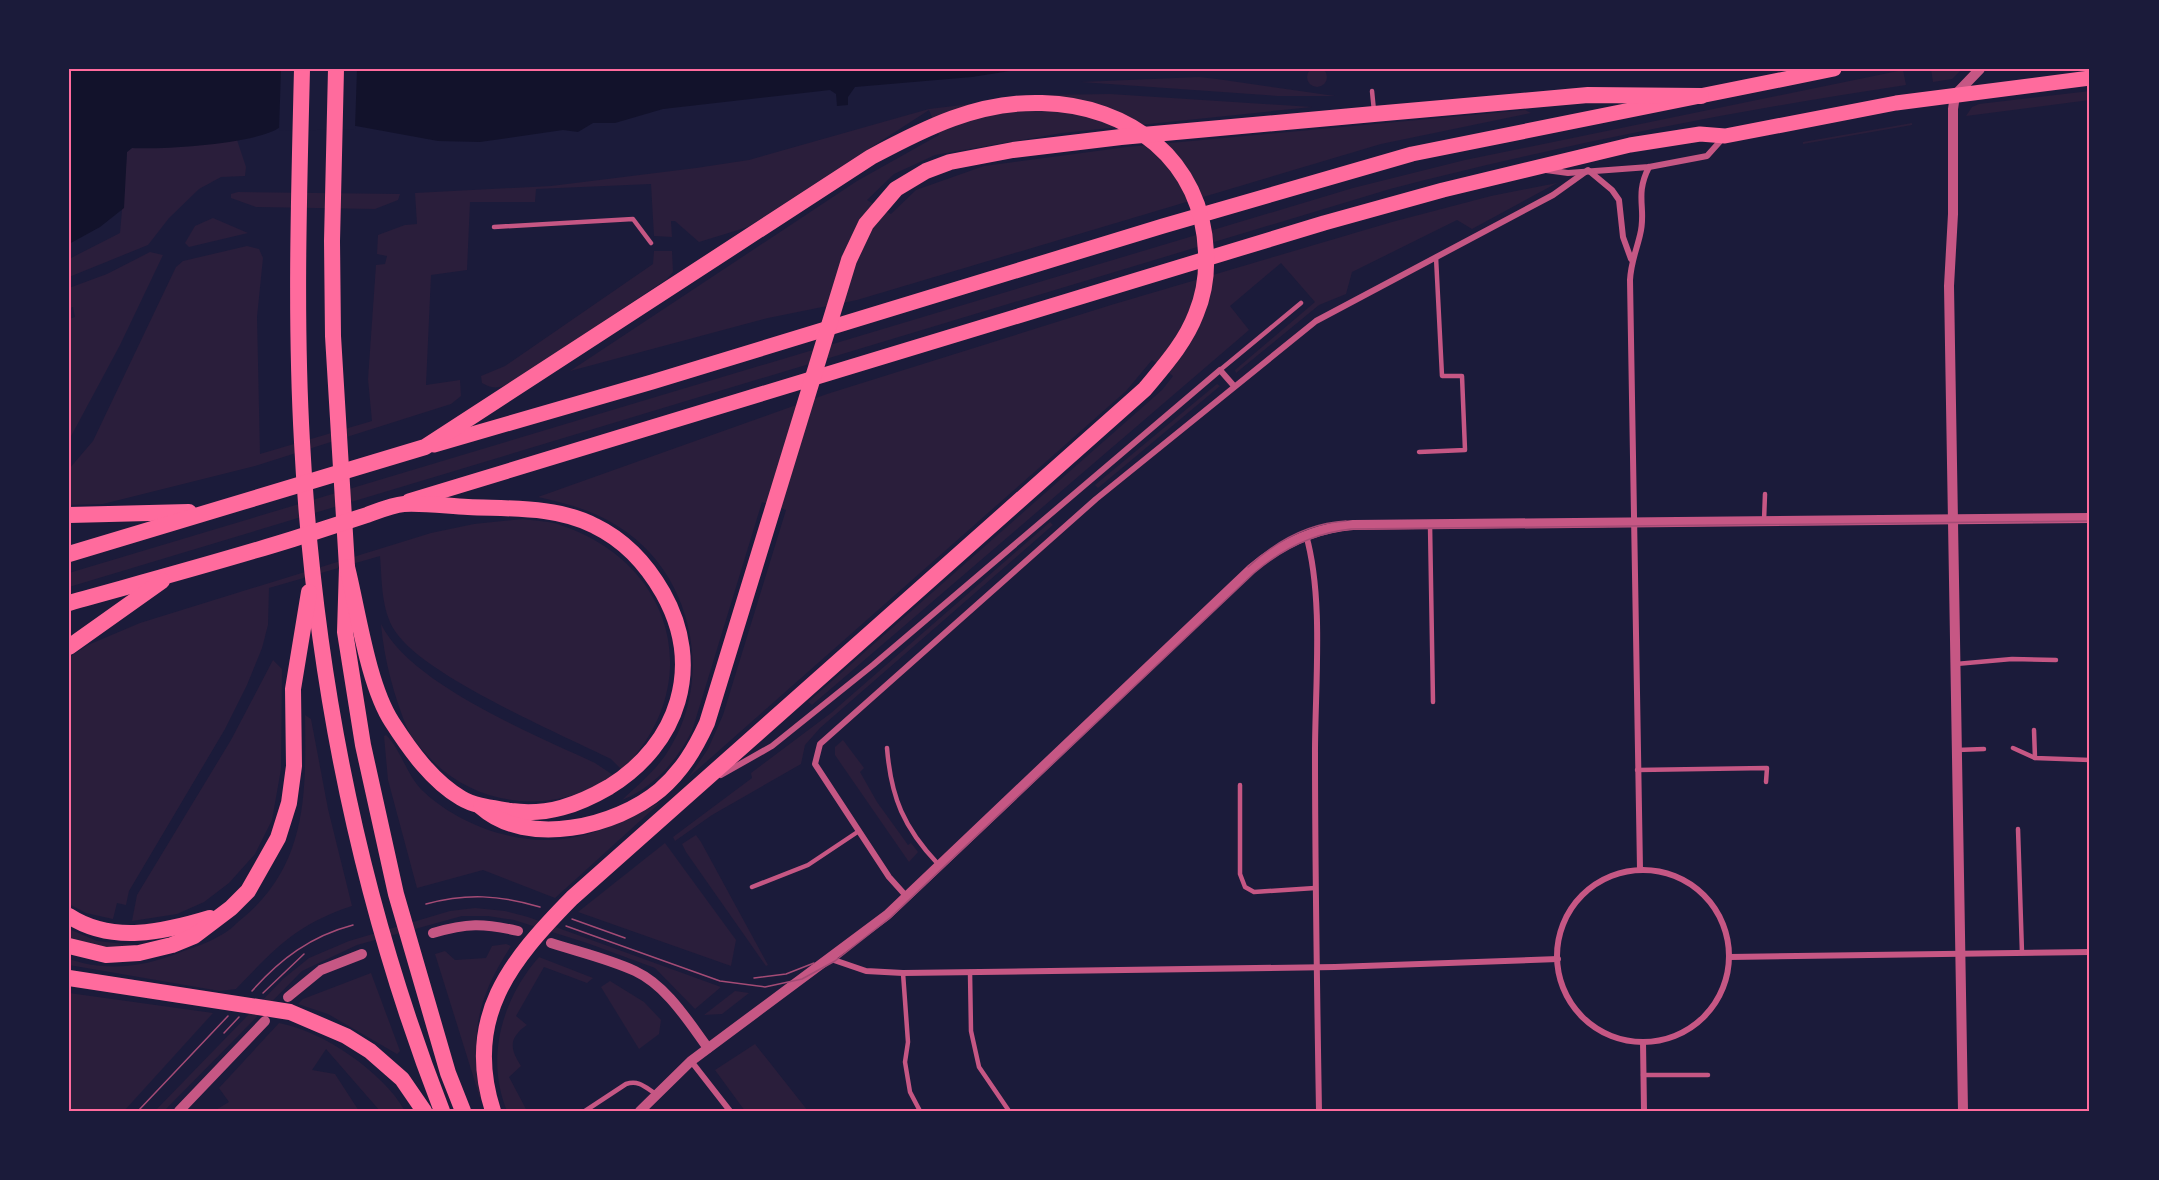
<svg xmlns="http://www.w3.org/2000/svg" width="2159" height="1180" viewBox="0 0 2159 1180" font-family="Montserrat,sans-serif">
  <style>
    .green { fill: #2a1e3b }
    .water { fill: #12122b }
    .pier { fill: #1b1b3a }
    .lines { fill: none; stroke-linecap: round; stroke-linejoin: round }
    .service { stroke: #c65784; stroke-width: 4.5 }
    .minor { stroke: #c65784; stroke-width: 6 }
    .tertiary { stroke: #c65784; stroke-width: 10 }
    .primary { stroke: #ff6b9d; stroke-width: 15 }
    .trunk { stroke: #ff6b9d; stroke-width: 16 }
    .tram { stroke: #a44b75; stroke-width: 1.5 }
    .neatline { fill: none; stroke: #ff6b9d; stroke-width: 2 }
  </style>
  <rect width="100%" height="100%" fill="#1b1b3a"/>
  <g class="green">
    <circle cx="1317" cy="77" r="10"/>
    <path d="M1931,69H1962L1952,79L1933,82Z"/>
    <path d="M1903,70L1906,85C1732,111 1560,145 1390,189L69,587V573L1353,188L1465,160Z"/>
    <path d="M1199,77L1217,79L1335,96H1278L1081,82Z"/>
    <path d="M2090,91V100L1966,116L1972,107L1979,104Z"/>
    <path d="M1110,94L1312,107L1062,133L935,155L894,174L867,200L891,214L916,190L984,166L1127,147L1525,110L1531,113L1381,144L857,300L768,318L570,371L857,181L939,135L929,110L748,227L699,242L675,221H671L672,237L654,236L651,184L536,189L535,202H470L467,270L431,275L426,385L460,380L461,396L451,404L255,466L103,504L69,505V469L93,441L176,267L183,261L247,246L259,249L263,258L257,317L260,454L372,421L368,379L376,265L385,264L387,256L377,254L378,235L405,225L417,224L415,193L551,186L696,168L749,160L929,109L1046,95Z"/>
    <path d="M1912,123V125L1803,144V142Z"/>
    <path d="M237,140L246,167L245,176L221,177L199,189L169,218L148,245L69,277V259L120,233L127,152L132,148Z"/>
    <path d="M1557,183L1472,229L1457,220L1352,272L1346,294L1319,305L1236,373L1235,370L1315,302L1281,263L1230,306L1249,330L812,705L808,702L1162,390L1173,376L1152,360L1126,391L688,778L708,749L723,715L786,510L762,502L692,731C676,762 654,787 622,800C640,783 659,768 671,746C714,674 691,572 619,527C595,511 566,503 538,497L827,394L1111,305L1392,222L1491,196Z"/>
    <path d="M238,192L400,194L398,200L375,209L256,207L231,198V194Z"/>
    <path d="M213,218L248,233L189,247L185,243L195,226Z"/>
    <path d="M654,251H672L673,272L667,279L519,378C505,386 497,392 482,383L481,376L505,366L653,264Z"/>
    <path d="M150,252L163,255L120,345L69,440V319L75,317L73,307L70,308L69,288L107,274Z"/>
    <path d="M1217,384L1220,386L1098,488L1095,485Z"/>
    <path d="M523,519C536,521 551,521 563,526C676,565 706,686 622,770L611,759C559,733 424,676 395,631C381,610 382,580 380,556L269,588L268,625L262,648L247,685L225,729L129,891L126,905L117,903L113,919L86,913L69,904V657L88,645L140,623L431,533L474,524Z"/>
    <path d="M1050,522L1053,525L820,728L805,745L801,764L712,815L675,841L673,837L752,778L751,773L831,713Z"/>
    <path d="M381,624C411,685 534,734 595,763L613,775C556,817 474,808 427,755C421,748 412,739 408,730C394,697 384,659 381,624Z"/>
    <path d="M273,660L282,669L281,769L272,820L255,854L229,883L204,902L177,914L132,921L137,895L231,740Z"/>
    <path d="M305,715L311,719L328,809L352,906C297,924 275,948 236,989L220,991L69,965V959C107,972 144,967 181,952C195,947 210,942 223,934C231,930 237,922 244,917C308,863 306,791 305,715Z"/>
    <path d="M386,735C401,749 407,777 424,792C455,821 503,840 545,840C586,841 628,820 662,801L555,898L483,870L417,888L388,780L384,736Z"/>
    <path d="M843,740L864,768L860,772L877,802L908,845L911,843L918,852L909,862L835,755V747Z"/>
    <path d="M696,835L701,842L768,965L766,966L686,852L682,844Z"/>
    <path d="M665,843L736,940L731,966L578,912Z"/>
    <path d="M475,908L505,911L528,917L721,987L695,1009L655,968L587,943L514,920L488,916H462L357,945L302,971L164,1111H155L283,979L309,958L349,941L450,911Z"/>
    <path d="M69,929L97,941L134,945C112,948 90,947 69,938Z"/>
    <path d="M506,944L511,946C476,1000 470,1034 482,1097L480,1098L435,954L445,951L455,960L486,958L492,946Z"/>
    <path d="M539,957L593,978L587,983L544,967L516,1016L527,1025C508,1038 510,1049 521,1066L509,1077L527,1111H507C485,1058 502,999 539,957Z"/>
    <path d="M371,973L400,1051L397,1054L328,1014L298,1004L303,999Z"/>
    <path d="M610,981L644,1002L661,1020L659,1034L639,1049L601,987Z"/>
    <path d="M735,991L749,993L722,1014L704,1015Z"/>
    <path d="M69,993L213,1013L124,1111H69Z"/>
    <path d="M279,1023C323,1031 383,1072 405,1111H380L326,1049L312,1070L335,1074L359,1111H214L229,1102L219,1088Z"/>
    <path d="M755,1044L808,1111H745L715,1070Z"/>
  </g>
  <path class="water" d="M69,69H1022L972,77L855,87L848,97V105L837,106L836,94L830,90L663,109L615,123H593L578,132L563,130L480,142L438,141L356,126L280,127C258,144 161,150 132,148L127,152L124,208L100,227L69,244Z"/>
  <path class="pier" d="M281,69H357L355,129L279,131Z"/>
  <g class="lines">
    <g class="service">
      <path d="M1372,91L1374,111"/>
      <path d="M494,227L633,219L651,243"/>
      <path d="M1220,370L1301,303"/>
      <path d="M1419,452L1465,450L1462,376H1442L1436,257"/>
      <path d="M1764,521L1765,494"/>
      <path d="M1430,524L1433,702"/>
      <path d="M1956,664L2012,659L2056,660"/>
      <path d="M2034,730L2035,758"/>
      <path d="M887,748C891,798 904,828 938,864"/>
      <path d="M2013,748L2035,758L2090,760"/>
      <path d="M1957,750L1984,749"/>
      <path d="M1637,770L1767,768L1766,782"/>
      <path d="M1240,785V874L1245,887L1254,892L1315,888"/>
      <path d="M2018,829L2022,953"/>
      <path d="M752,887L808,865L859,831"/>
      <path d="M970,972L971,1031L979,1067L1009,1111"/>
      <path d="M903,973L908,1042L905,1062L910,1092L920,1111"/>
      <path d="M1643,1075H1708"/>
      <path d="M585,1111L626,1084C639,1080 645,1087 656,1094"/>
    </g>
    <g class="minor">
      <path d="M1546,170L1568,173L1649,167L1707,156L1724,137"/>
      <path d="M1306,535C1324,598 1315,686 1315,752C1315,872 1317,991 1319,1111"/>
      <path d="M721,775L772,746L873,665L1220,370L1234,386"/>
      <path d="M1640,869L1630,280C1631,262 1636,252 1640,235C1647,209 1634,196 1649,167"/>
      <circle cx="1643" cy="956" r="86"/>
      <path d="M907,897L889,877L815,764L820,744L1096,499L1316,321L1553,195L1588,170L1612,190L1619,200L1623,237L1631,259"/>
      <path d="M1730,957L2090,952"/>
      <path d="M831,959L866,971L903,973L1335,967L1558,959"/>
      <path d="M1643,1042L1644,1111"/>
      <path d="M691,1061L730,1111"/>
    </g>
    <g class="tertiary">
      <path d="M433,933C467,923 483,923 518,931"/>
      <path d="M551,943C579,952 609,959 635,971C667,986 688,1021 708,1048"/>
      <path d="M288,997L321,970L362,954"/>
      <path d="M179,1111L265,1021"/>
      <path d="M640,1111L691,1061L887,915L1251,569C1281,544 1314,528 1353,525L2090,518"/>
      <path d="M1963,1111L1949,286L1953,214V109L1955,95L1980,69"/>
    </g>
    <g class="primary">
      <path d="M434,445L652,382L1163,226L1412,154L1834,69"/>
      <path d="M409,501L1324,223L1443,190L1630,145L1700,134L1725,136L1896,103L2090,78"/>
    </g>
    <g class="trunk">
      <path d="M302,69C299,193 295,318 302,442C314,670 359,898 442,1111"/>
      <path d="M336,69L332,241L333,336L347,567L345,632L363,745L396,894L448,1073L463,1111"/>
      <path d="M69,515L189,512"/>
      <path d="M69,554L425,447L871,157C925,128 978,101 1042,103C1130,105 1202,160 1206,252C1207,272 1204,295 1196,314C1185,343 1164,366 1145,389L572,898C510,961 463,1018 493,1111"/>
      <path d="M69,603C144,582 219,562 293,539C317,531 342,523 367,515C378,511 392,505 404,504C425,503 447,506 468,507C510,509 557,506 595,526C624,540 647,565 663,593C704,666 679,744 609,787C578,805 547,816 511,811C494,808 476,807 461,798C432,781 410,750 392,722C368,685 358,611 347,567"/>
      <path d="M69,647L162,581"/>
      <path d="M481,807C527,848 616,827 660,790C682,771 695,749 707,723L849,260L866,224L896,189L926,171L950,162L1013,150L1121,137L1374,114L1588,95L1701,96"/>
      <path d="M69,916C112,944 164,932 210,918"/>
      <path d="M69,946L106,955L139,953L172,945L194,936L231,908L248,891L278,838L289,803L294,766L293,689L309,592"/>
      <path d="M69,978L290,1012L346,1036L370,1051L402,1079L424,1111"/>
    </g>
    <g class="tram">
      <path d="M1248,567C1275,542 1308,523 1346,521"/>
      <path d="M426,904C467,893 499,895 540,907"/>
      <path d="M572,919L625,938"/>
      <path d="M566,926L720,981L765,987L802,979L835,961L891,917L1254,573C1282,549 1314,533 1351,529L2090,521"/>
      <path d="M754,978L786,974L814,963"/>
      <path d="M252,991C280,959 311,936 353,925"/>
      <path d="M263,993L304,954"/>
      <path d="M224,1033L239,1017"/>
      <path d="M138,1111L228,1016"/>
    </g>
  </g>
  <rect width="2159" height="1180" fill="none" stroke="#1b1b3a" stroke-width="141"/>
  <rect x="70" y="70" width="2018" height="1040" class="neatline"/>
</svg>
